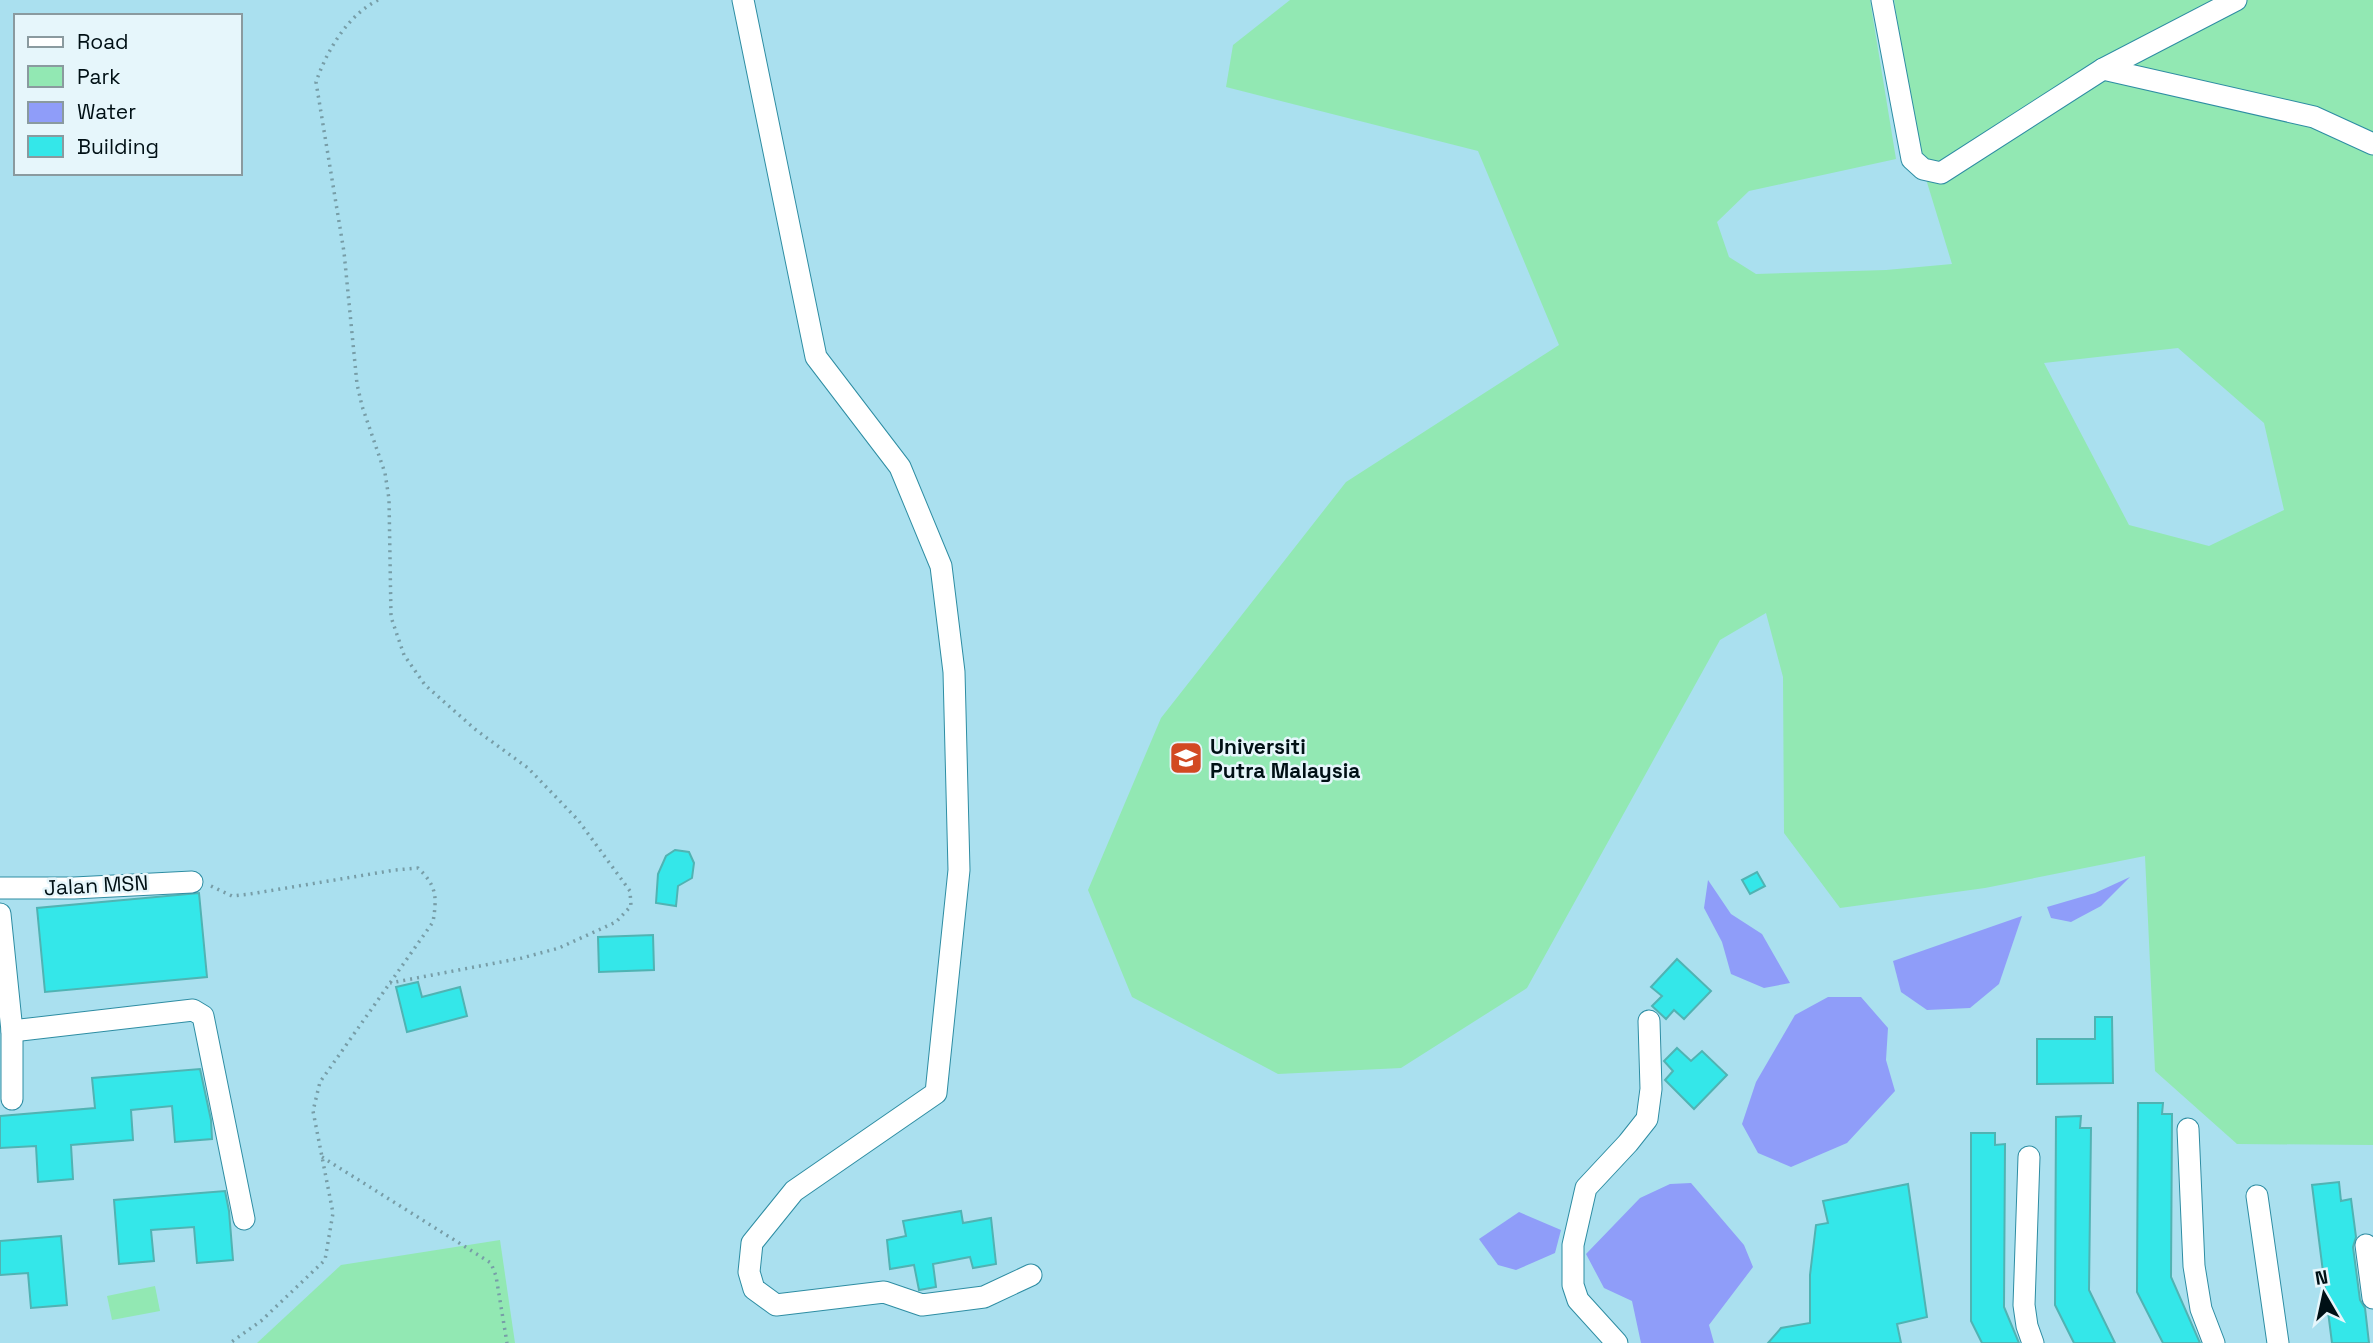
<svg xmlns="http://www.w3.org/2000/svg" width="2373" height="1343" viewBox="0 0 2373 1343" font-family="'Space Grotesk',sans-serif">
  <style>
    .built { fill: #aae0ef; fill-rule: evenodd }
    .green { fill: #92e8b3; fill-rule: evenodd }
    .water { fill: #8f9df9 }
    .building { fill: #34e7e9; stroke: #50b3b3; stroke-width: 2 }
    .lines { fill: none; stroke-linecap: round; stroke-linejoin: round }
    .minor-casing { stroke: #2e8da3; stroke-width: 23 }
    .path { stroke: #779da7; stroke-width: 3.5; stroke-dasharray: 2 5; stroke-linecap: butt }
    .minor { stroke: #fff; stroke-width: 21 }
    .labels { text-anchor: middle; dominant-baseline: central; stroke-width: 5; stroke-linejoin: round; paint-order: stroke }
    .poi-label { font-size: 21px; font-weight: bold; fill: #001015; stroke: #e6f6fb; text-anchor: start }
    .street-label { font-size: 21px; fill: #001015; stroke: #e6f6fb }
  </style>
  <rect width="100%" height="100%" fill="#bdf0fd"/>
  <path class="built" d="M0,0H2373V1343H0ZM16,16H240V173H16Z"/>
  <g class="green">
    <path d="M1290,0H1870L1896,159L1749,191L1717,222L1729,257L1756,274L1886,270L1952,264L1918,153L1894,0H2373V1145L2237,1144L2155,1071L2145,856L1985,888L1840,908L1784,833L1783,677L1766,613L1720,640L1527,988L1401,1068L1278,1074L1132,997L1088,890L1161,718L1346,482L1559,345L1478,151L1226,87L1233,45ZM2178,348L2264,423L2284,510L2209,546L2129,525L2044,363Z"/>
    <path d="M500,1240L515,1343H257L341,1265Z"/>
    <path d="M155,1286L160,1311L112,1320L107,1296Z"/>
  </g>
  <g class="water">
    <path d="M2130,877L2101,906L2071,922L2051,918L2047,907L2095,893Z"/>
    <path d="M1708,880L1731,914L1762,934L1790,983L1764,988L1731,974L1722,942L1704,908Z"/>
    <path d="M2022,916L1999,984L1970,1008L1927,1010L1901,992L1893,961Z"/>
    <path d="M1828,997H1861L1888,1028L1886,1060L1895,1091L1847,1143L1791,1167L1758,1153L1742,1124L1756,1082L1795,1015Z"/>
    <path d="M1691,1183L1744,1245L1753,1267L1709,1325L1714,1343H1641L1632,1301L1604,1288L1586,1254L1640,1198L1670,1184Z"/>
    <path d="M1519,1212L1561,1230L1555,1253L1516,1270L1498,1265L1479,1239Z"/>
  </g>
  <g class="building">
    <path d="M675,850L689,852L694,863L692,878L678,886L676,906L656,903L658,874L666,856Z"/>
    <path d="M1757,872L1765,886L1750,894L1742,880Z"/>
    <path d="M199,893L207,977L45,992L37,908Z"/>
    <path d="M653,935L654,970L599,972L598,937Z"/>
    <path d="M1677,959L1711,991L1684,1019L1674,1010L1666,1019L1652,1006L1662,996L1651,987Z"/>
    <path d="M418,982L422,997L460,987L467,1016L407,1032L396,987Z"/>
    <path d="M2095,1017H2112L2113,1083L2037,1084V1039H2095Z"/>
    <path d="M1677,1048L1691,1061L1702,1051L1727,1075L1694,1109L1665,1080L1673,1071L1664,1061Z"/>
    <path d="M200,1069L211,1120L212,1139L175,1142L172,1106L131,1110L133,1140L71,1145L73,1179L38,1182L36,1146L0,1148V1116L95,1108L92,1078Z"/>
    <path d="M2138,1103H2163L2162,1114H2172L2171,1277L2200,1343H2163L2137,1292Z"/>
    <path d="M2081,1116L2080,1128H2091L2089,1290L2115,1343H2074L2055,1305L2056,1117Z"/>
    <path d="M1971,1133H1995V1145L2005,1144L2004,1307L2019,1343H1982L1971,1321Z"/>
    <path d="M2339,1182L2341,1201L2351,1199L2356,1237L2353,1247L2360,1300L2365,1308L2369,1343H2332L2312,1185Z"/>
    <path d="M1908,1184L1927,1317L1897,1324L1901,1343H1768L1781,1328L1810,1323V1275L1816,1225L1828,1223L1823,1201Z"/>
    <path d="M225,1191L229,1211L233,1260L197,1263L194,1227L151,1230L154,1261L119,1264L114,1200Z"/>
    <path d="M961,1211L963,1223L991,1218L996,1264L973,1268L970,1257L933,1264L936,1287L919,1290L914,1265L890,1269L887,1240L906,1236L903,1221Z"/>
    <path d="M61,1236L67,1305L31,1308L28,1273L0,1275V1241Z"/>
  </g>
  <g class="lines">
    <defs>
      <g id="minor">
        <path d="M743,0L816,357L900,467L941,566L954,672L959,870L936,1093L794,1191L752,1243L749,1272L754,1289L776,1305L884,1292L922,1305L984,1297L1031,1275"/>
        <path d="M1882,0L1912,159L1923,169L1941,173L2103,69L2236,0"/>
        <path d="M2103,69L2314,117L2373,144"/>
        <path d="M0,888H74L192,882"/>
        <path d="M0,914L12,1031V1099"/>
        <path d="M12,1031L193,1010L203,1016L244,1219"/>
        <path d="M2188,1129L2194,1266L2201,1309L2214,1343"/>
        <path d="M2029,1157L2024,1305L2027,1326L2033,1343"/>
        <path d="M2257,1196L2278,1343"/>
        <path d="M2366,1245L2373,1298"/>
        <path d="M1617,1343L1578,1300L1573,1285V1245L1586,1188L1628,1143L1647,1119L1651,1089L1649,1021"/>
      </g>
    </defs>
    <use href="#minor" class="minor-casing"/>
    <g class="path">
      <path d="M378,0C348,15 327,50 316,82L344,252L357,384L362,406L385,473L389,499L391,617L404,655L425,685L476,730L528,768L578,820L630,891L631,906L616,922L559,948L522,958L390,983"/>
      <path d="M211,886L232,896L250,894L395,870L418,868C437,886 437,897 433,922L320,1082L313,1111L333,1213L325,1260L261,1321L230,1343"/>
      <path d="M322,1157L491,1263L496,1276L507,1343"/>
    </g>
    <use href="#minor" class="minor"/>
  </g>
  <defs>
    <symbol id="university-square" viewBox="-11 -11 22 22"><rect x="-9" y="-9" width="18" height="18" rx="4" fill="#d24922" stroke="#e6f6fb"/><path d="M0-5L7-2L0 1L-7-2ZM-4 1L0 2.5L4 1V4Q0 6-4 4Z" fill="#fff"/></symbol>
  </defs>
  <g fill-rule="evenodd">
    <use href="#university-square" x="1167" y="739" width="38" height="38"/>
  </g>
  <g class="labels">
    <g class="poi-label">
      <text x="1210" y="746">Universiti<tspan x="1210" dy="24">Putra Malaysia</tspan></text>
    </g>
    <g class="street-label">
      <text transform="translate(96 885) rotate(-3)">Jalan MSN</text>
    </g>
  </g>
  <rect x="14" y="14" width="228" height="161" fill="#e6f6fb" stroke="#8a9a9f" stroke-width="2"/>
  <rect x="28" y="37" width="35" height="10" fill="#ffffff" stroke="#8a9a9f" stroke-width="2"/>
  <text x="77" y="49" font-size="21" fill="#001015">Road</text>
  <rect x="28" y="66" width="35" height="21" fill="#92e8b3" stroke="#8a9a9f" stroke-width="2"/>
  <text x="77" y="84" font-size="21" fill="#001015">Park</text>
  <rect x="28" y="102" width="35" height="21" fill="#8f9df9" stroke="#8a9a9f" stroke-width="2"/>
  <text x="77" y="119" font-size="21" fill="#001015">Water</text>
  <rect x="28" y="136" width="35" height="21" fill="#34e7e9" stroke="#8a9a9f" stroke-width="2"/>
  <text x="77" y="154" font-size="21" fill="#001015">Building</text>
  <g transform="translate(2324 1294) rotate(351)" stroke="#e6f6fb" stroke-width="5" paint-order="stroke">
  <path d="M0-5L12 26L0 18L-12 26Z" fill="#001015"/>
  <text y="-10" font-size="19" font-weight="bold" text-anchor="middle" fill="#001015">N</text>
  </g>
</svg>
